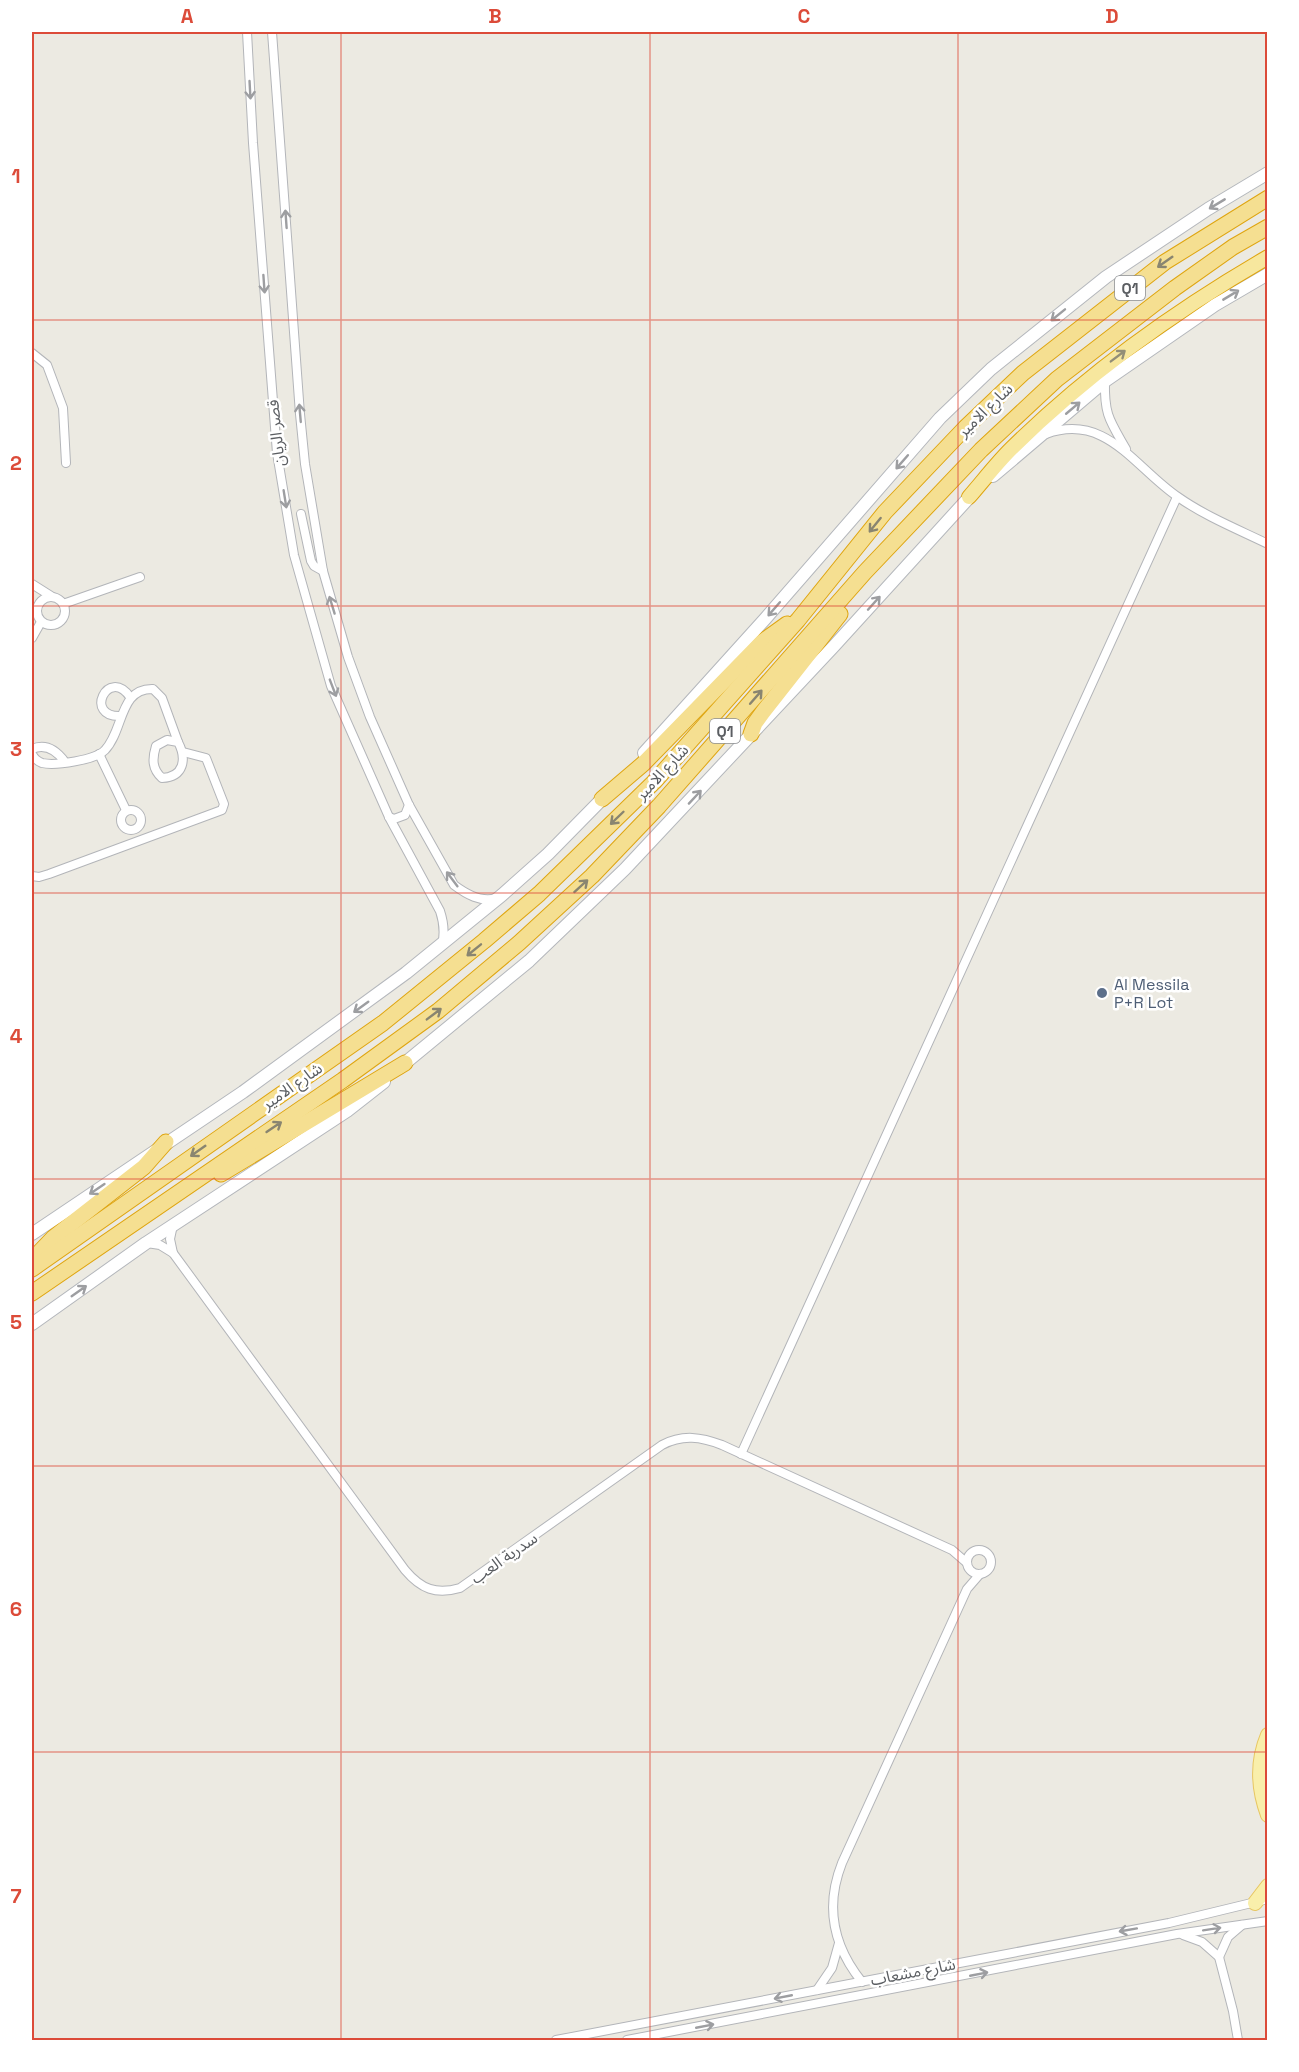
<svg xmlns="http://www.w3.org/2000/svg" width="1299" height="2072" viewBox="0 0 1299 2072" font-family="'Space Grotesk','Noto Sans Arabic',sans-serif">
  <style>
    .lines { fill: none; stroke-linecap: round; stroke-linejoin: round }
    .minor-casing { stroke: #b3b5b9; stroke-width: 10 }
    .secondary-casing { stroke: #b4b7bc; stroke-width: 14 }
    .primary-casing { stroke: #e7c661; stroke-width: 16 }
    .trunk-casing { stroke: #dfa510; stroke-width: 16 }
    .motorway-casing { stroke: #dfa510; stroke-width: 17 }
    .minor { stroke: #fff; stroke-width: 8 }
    .secondary { stroke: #fff; stroke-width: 12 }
    .primary { stroke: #f9efab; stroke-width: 14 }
    .trunk { stroke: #f7e79e; stroke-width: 14 }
    .motorway { stroke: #f5df91; stroke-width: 15 }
    .oneway { stroke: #9d9ea1 }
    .oneway2 { stroke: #898570 }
    .oneway3 { stroke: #928e77 }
    .grid { fill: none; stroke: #dc4b39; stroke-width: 1.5; stroke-opacity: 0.55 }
    .service-dot { fill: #5c6f8a; stroke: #fff; stroke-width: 2 }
    .labels { text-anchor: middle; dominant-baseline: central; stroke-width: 5; stroke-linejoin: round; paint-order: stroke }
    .shield { fill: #fff; stroke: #8c8e91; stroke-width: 1.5 }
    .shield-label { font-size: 15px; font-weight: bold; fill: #5b5e62 }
    .street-label { font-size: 16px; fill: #5b5e62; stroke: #fff }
    .service-label { font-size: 16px; fill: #4e5e75; stroke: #fff; text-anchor: start }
    .neatline { fill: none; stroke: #dc4b39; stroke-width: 2 }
    .grid-label { font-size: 20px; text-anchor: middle; font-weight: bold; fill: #dc4b39 }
  </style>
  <rect width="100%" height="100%" fill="#eceae2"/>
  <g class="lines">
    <defs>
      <g id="minor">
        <path d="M247,32L253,143L277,453L294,555L331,686L389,817L440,911C444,923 445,933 442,945"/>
        <path d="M272,32L300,414L305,464L323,571L348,657L370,717L409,805L454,885C466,894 481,903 496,898"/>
        <path d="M32,353L47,365L63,408L66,463"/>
        <path d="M1105,381C1104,415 1110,421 1126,449"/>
        <path d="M1046,434C1106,412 1135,468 1178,497C1205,516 1237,529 1268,544"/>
        <path d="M301,514L311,561L314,566L323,571"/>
        <path d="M32,584L51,596"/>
        <circle cx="51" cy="611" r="14"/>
        <path d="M63,604L140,577"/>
        <path d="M32,638L41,622"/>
        <path d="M121,716C83,718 108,666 130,697"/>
        <path d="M167,740L178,742C187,759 184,777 162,778C152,769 152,759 156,746Z"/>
        <path d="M32,749C46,743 57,751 65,762"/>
        <path d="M32,754C34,758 37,761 42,763C55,766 96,760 105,750C124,730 119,688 153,689L162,698L178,742"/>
        <path d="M99,754L126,810"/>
        <circle cx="131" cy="820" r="10"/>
        <path d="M389,817L394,819L405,815L409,805"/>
        <path d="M32,876L39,877L49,874L222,810L224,804L206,758L183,752"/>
        <path d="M173,1225L170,1239L173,1253"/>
        <path d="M147,1243L160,1245L173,1253L405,1570C421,1589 436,1595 460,1588L662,1445C683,1434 701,1437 722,1445L952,1550L967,1563"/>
        <path d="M741,1454L1177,497"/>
        <circle cx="979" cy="1562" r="12"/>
        <path d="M1183,1935L1202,1942L1219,1957L1233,2011L1238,2040"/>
        <path d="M1219,1957L1228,1937L1242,1925"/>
        <path d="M862,1982C833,1946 825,1906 842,1863L967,1589L980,1574"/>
        <path d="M817,1990L832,1968L839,1943"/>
        <path d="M556,2040L1169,1923L1268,1899"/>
        <path d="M627,2040L1177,1934L1268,1921"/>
      </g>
      <g id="secondary">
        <path d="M993,476L1105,381L1215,305L1268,274"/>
        <path d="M644,753L765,619L940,418L991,369L1106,277L1208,209L1268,173"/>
        <path d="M399,1068L529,961L625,869L834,646L975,491"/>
        <path d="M32,1234L243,1092L406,973L502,895L548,854L608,793"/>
        <path d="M32,1324L146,1243L347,1111L384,1082"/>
      </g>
      <g id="primary">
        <path d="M1268,1735C1257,1761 1258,1788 1268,1815"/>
        <path d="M1255,1903L1268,1886"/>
      </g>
      <path id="trunk" d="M969,497C983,481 996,464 1011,449C1087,374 1175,311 1268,257"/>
      <g id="motorway">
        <path d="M751,734L755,723L763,712L840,614"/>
        <path d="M602,799L643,764L762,642L787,624"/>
        <path d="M221,1174L405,1063"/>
        <path d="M33,1259L53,1238L144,1167L166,1142"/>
        <path d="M32,1269L383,1023L484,941L539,894L654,782L798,620L885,512L965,428L1023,373L1165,262L1268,198"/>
        <path d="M32,1293L343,1080L438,1011L519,943L592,876L659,806L865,572L981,450L1057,379L1175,288L1233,247L1268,227"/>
      </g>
    </defs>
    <use href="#minor" class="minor-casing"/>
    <use href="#secondary" class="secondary-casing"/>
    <use href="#primary" class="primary-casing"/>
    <use href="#trunk" class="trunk-casing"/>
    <use href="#motorway" class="motorway-casing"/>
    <use href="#minor" class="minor"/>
    <use href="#secondary" class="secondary"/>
    <use href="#primary" class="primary"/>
    <use href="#trunk" class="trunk"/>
    <use href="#motorway" class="motorway"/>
  </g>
  <defs><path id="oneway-shaft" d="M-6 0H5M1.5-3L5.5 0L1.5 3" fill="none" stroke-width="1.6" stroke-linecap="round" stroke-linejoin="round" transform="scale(1.5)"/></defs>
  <g class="oneway">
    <use href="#oneway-shaft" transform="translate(250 90) rotate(87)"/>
    <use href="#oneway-shaft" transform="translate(1217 204) rotate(149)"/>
    <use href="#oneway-shaft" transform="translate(286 219) rotate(-94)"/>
    <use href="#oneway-shaft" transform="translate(264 284) rotate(86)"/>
    <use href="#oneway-shaft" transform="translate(1231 295) rotate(-31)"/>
    <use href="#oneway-shaft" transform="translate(1058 315) rotate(141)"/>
    <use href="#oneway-shaft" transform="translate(1073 408) rotate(-40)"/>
    <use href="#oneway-shaft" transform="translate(300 413) rotate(-95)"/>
    <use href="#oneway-shaft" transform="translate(902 462) rotate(131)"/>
    <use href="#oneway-shaft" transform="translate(285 499) rotate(81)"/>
    <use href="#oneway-shaft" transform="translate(874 603) rotate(-48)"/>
    <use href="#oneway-shaft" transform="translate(332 605) rotate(-107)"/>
    <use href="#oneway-shaft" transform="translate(774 609) rotate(131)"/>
    <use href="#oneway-shaft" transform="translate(333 688) rotate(69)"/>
    <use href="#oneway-shaft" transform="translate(695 797) rotate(-47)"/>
    <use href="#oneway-shaft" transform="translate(452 879) rotate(-127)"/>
    <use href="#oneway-shaft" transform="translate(361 1007) rotate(144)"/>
    <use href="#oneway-shaft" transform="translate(97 1189) rotate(146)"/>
    <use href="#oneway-shaft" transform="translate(79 1291) rotate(-35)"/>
    <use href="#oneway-shaft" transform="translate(1212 1929) rotate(-9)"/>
    <use href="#oneway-shaft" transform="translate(1128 1930) rotate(170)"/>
    <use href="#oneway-shaft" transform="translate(979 1974) rotate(-11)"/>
    <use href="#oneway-shaft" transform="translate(783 1997) rotate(169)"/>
    <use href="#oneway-shaft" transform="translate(705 2026) rotate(-11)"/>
  </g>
  <g class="oneway2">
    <use href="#oneway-shaft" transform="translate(1165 262) rotate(145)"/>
    <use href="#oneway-shaft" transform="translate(875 525) rotate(129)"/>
    <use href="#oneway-shaft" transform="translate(756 697) rotate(-49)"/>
    <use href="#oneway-shaft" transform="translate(617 818) rotate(136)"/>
    <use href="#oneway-shaft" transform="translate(581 886) rotate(-42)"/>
    <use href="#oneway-shaft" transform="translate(474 950) rotate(141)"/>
    <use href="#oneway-shaft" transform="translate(434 1014) rotate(-37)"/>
    <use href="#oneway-shaft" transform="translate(274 1127) rotate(-34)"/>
    <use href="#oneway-shaft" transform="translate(198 1151) rotate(145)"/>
  </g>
  <use class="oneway3" href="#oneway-shaft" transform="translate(1118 356) rotate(-37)"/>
  <path class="grid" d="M341,32V2040M650,32V2040M958,32V2040M32,320H1268M32,606H1268M32,893H1268M32,1179H1268M32,1466H1268M32,1752H1268"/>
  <circle class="service-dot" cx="1102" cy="993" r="6"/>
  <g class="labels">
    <g class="shield">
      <rect x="1115" y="276" width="30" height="24" rx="4.5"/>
      <rect x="710" y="719" width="30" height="24" rx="4.5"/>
    </g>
    <g class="shield-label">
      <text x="1130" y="288">Q1</text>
      <text x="725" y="731">Q1</text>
    </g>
    <g class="street-label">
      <text transform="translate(985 410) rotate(-44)">شارع الامير</text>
      <text transform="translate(276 433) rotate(-96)">قصر الريان</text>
      <text transform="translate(662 772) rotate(-47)">شارع الامير</text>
      <text transform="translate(292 1086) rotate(-35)">شارع الامير</text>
      <text transform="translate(504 1558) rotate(-35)">سدرية العب</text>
      <text transform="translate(913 1972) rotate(-11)">شارع مشعاب</text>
    </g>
    <g class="service-label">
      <text x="1114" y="984">Al Messila<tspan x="1114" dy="18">P+R Lot</tspan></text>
    </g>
  </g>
  <rect width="1299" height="2072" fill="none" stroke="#ffffff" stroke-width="66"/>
  <rect x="33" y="33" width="1233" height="2006" class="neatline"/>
  <g class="grid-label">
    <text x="187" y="23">A</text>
    <text x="495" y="23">B</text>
    <text x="804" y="23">C</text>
    <text x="1112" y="23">D</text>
    <text x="16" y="183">1</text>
    <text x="16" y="470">2</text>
    <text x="16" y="756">3</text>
    <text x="16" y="1043">4</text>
    <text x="16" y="1329">5</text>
    <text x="16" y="1616">6</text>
    <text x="16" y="1903">7</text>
  </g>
</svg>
